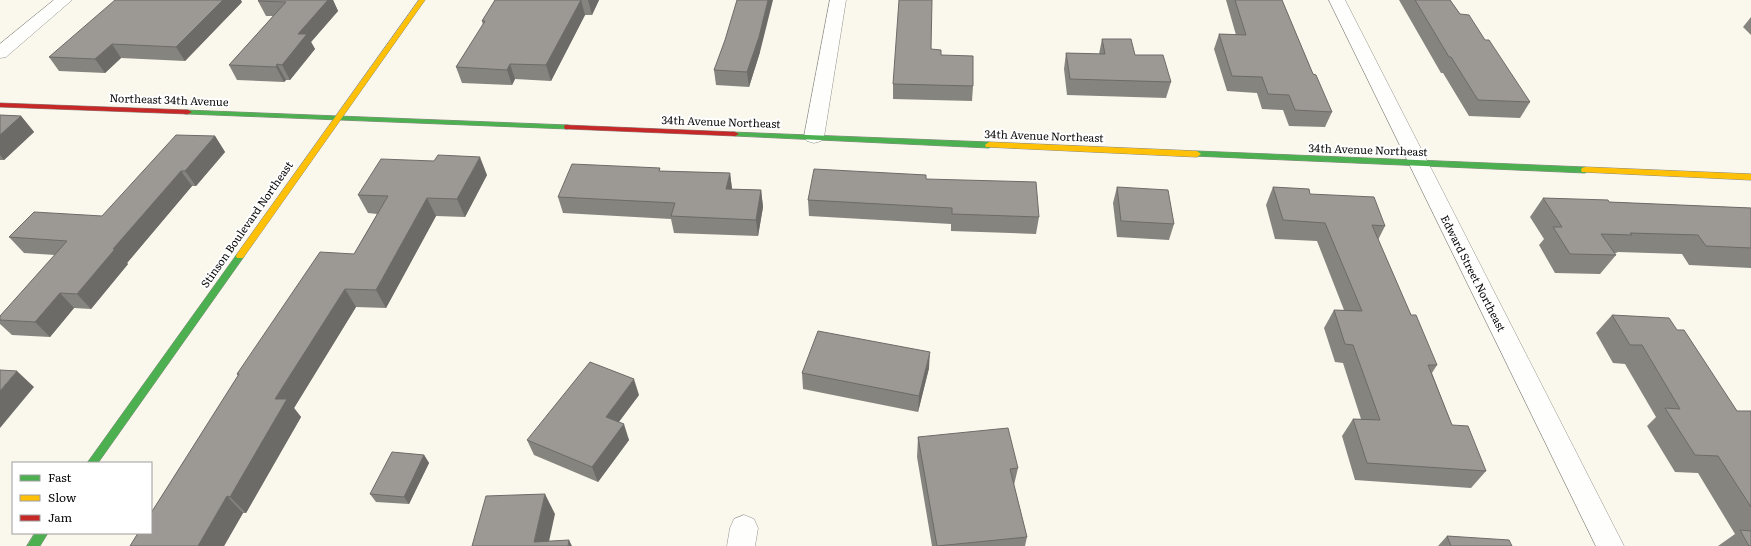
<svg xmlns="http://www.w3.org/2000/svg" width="1751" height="546" viewBox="0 0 1751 546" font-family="Literata,serif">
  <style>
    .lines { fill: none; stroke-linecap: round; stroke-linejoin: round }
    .street-casing { stroke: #92918c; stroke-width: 1 }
    .fast-casing { stroke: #898783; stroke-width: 1 }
    .slow-casing { stroke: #898783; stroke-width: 1 }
    .jam-casing { stroke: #898783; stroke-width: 1 }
    .street { fill: #fefefc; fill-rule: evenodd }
    .fast { fill: #4caf50; fill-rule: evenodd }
    .slow { fill: #ffc107; fill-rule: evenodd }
    .jam { fill: #c62828; fill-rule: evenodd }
    .wall { fill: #86847f }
    .shaded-wall { fill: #6d6b68 }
    .building { fill: #9c9994; stroke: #6d6b68 }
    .labels { text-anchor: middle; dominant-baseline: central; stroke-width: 4; stroke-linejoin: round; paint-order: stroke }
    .street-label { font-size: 11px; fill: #0a0a0a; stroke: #fff }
  </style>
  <rect width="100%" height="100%" fill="#faf7ed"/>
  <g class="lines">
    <defs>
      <g id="street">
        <path d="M54,0H72L6,57L0,58V44Z"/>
        <path d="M830,0H846L824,137L821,141L814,143L807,141L804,137Z"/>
        <path d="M1329,0H1345L1624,546H1596Z"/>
        <path d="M744,515L754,519L758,528L755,546H727L730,528L734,519Z"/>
      </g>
      <g id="fast">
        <path d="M185,110L568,125L572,127L568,129L188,114H185Z"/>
        <path d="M732,132L989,142L993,145L989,148L735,136L731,134Z"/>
        <path d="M1197,151L1585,167L1589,170L1585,173L1194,156L1193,154Z"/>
        <path d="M240,253L243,254L244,256L243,258L98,463H87L237,254Z"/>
        <path d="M35,533H48L40,546H27Z"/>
      </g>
      <g id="slow">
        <path d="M419,0H425L243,258H237L236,256L237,254Z"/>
        <path d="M989,142L1197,151L1201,154L1197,157L986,147L985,145Z"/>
        <path d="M1585,167L1751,174V180L1582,172L1581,170L1582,168Z"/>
      </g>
      <g id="jam">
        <path d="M0,103L188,110L192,112L188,114L0,107Z"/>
        <path d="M565,125L735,132L739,134L735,136L568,129H565L564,127Z"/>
      </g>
    </defs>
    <use href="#street" class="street-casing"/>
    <use href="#fast" class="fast-casing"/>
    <use href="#slow" class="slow-casing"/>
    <use href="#jam" class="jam-casing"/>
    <use href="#street" class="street"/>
    <use href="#fast" class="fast"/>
    <use href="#slow" class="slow"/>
    <use href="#jam" class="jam"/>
  </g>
  <g class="wall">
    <path d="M259,0H333L338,11L311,42L315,49L290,80H286L284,82L237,80L229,65L273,16H266L258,1Z"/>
    <path d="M495,0H599L592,15H585L551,81L515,79L512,85L462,83L456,67L483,25L482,21Z"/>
    <path d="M1226,0H1282L1313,74L1332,112L1325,127L1289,126L1283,110L1262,109L1257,93L1227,91L1214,49L1219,34L1236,35Z"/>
    <path d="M1399,0H1450L1460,14L1485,40L1530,102L1520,118L1469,116L1443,73H1441Z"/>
    <path d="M242,2L185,61L121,58L105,73L59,71L49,57Z"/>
    <path d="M1751,17V35L1743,27Z"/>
    <path d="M1102,39L1135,55L1171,82L1166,98L1067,95L1064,69L1066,53L1099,54Z"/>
    <path d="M760,52L749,87L716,85L714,70Z"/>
    <path d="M941,55L973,86L972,101L893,99V84Z"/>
    <path d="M0,115L21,116L34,132L4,160H0Z"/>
    <path d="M215,136L225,152L196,186H192L127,263L128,264L91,309L74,308L50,337L12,335L0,324V316L55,255L24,253L9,237L102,216Z"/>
    <path d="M661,171L730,173L732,189L761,190L763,207L758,236L674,233L671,219L563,213L558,197Z"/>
    <path d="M487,175L465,217L436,216L386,308L356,307L294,408L301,417L246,513H243L224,546H130L238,376L237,374L354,254L377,214L368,213L358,195Z"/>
    <path d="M926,179L1039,217L1036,234L951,231V224L809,216L808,200Z"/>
    <path d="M1117,187L1174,224L1169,240L1117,237L1113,203Z"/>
    <path d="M1273,187L1310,194L1385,226L1378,240L1411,315L1437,365L1432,373L1452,425L1486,471L1471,488L1355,480L1342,436L1353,419H1361L1343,363L1335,362L1324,328L1334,310H1344L1317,241L1275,239L1266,205Z"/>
    <path d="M1543,198L1609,202L1751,208V268L1689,265L1682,254L1618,252L1616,253H1614L1616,255L1600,274L1555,273L1539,245L1544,239L1530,217Z"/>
    <path d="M1612,315L1677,330L1737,411H1751V546H1718L1735,534L1698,473L1675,472L1647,426L1656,417L1625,364L1613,363L1596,333Z"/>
    <path d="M929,368L918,412L803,389L802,373Z"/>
    <path d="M639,395L619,422L629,440L598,482L534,455L527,440Z"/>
    <path d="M918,437L1018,468L1014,485L1027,537L1025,546H932L917,457Z"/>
    <path d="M424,455L429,463L409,504L376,502L370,494Z"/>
    <path d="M1447,536L1512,546H1438Z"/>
  </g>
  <g class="shaded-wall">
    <path d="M223,0H241L242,2L185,61L176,47Z"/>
    <path d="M315,0H333L338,11L311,42L315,49L290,80L282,65Z"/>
    <path d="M581,0L585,15L551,81L546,65Z"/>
    <path d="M588,0H599L592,15Z"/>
    <path d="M768,0H773L760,52L749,87L747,72Z"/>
    <path d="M112,44L121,58L105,73L95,59Z"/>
    <path d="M277,64L286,80L284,82L276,67Z"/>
    <path d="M510,64L515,79L512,85L507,70Z"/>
    <path d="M21,116L34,132L4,160L0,155V135Z"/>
    <path d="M215,136L225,152L196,186L185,171Z"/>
    <path d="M480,157L487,175L465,217L457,199Z"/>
    <path d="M181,171L192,186L127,263L128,264L91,309L77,294L113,249Z"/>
    <path d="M730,173L732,189H726Z"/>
    <path d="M761,190L763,207L758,236L756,220Z"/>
    <path d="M427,198L436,216L386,308L376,290Z"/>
    <path d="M345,289L356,307L294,408L301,417L246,513L230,497L275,399Z"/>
    <path d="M60,293L74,308L50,337L35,322Z"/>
    <path d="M930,352L929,368L918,412L919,396Z"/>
    <path d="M17,371L34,387L0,428V391Z"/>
    <path d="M634,379L639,395L611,432L606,417Z"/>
    <path d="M624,424L629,440L598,482L592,467Z"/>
    <path d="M424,455L429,463L409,504L404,497Z"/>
    <path d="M545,494L555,514L548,546L534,542Z"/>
    <path d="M227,496L243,513L224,546H198Z"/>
    <path d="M569,540L572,546H568Z"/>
  </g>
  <g class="building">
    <path d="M115,0H223L176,47L112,44L95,59L49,57Z"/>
    <path d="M259,0H328L298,34H307L282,65L277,64L276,67L229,65L286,2L258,1Z"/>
    <path d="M495,0H581L546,65L510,64L507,70L456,67L485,21H482Z"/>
    <path d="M737,0H768L759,37L747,72L714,70L725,40Z"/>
    <path d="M899,0H932L931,49L941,50V55L973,56V86L893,84Z"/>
    <path d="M1235,0H1282L1313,74L1316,75L1332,112L1295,110L1289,95L1268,94L1262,77L1232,76L1219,34L1246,35Z"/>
    <path d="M1415,0H1450L1460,14L1469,15L1485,40H1489L1530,102L1478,100L1451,57H1449Z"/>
    <path d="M1102,39H1131L1135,55H1163L1171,82L1070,79L1066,53L1105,54Z"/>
    <path d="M0,115L21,116L0,135Z"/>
    <path d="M176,135L215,136L185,171H181L113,249H115L77,294L60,293L35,322L0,320V316L67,241L9,237L34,212L102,216Z"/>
    <path d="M438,155L480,157L457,199L427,198L376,290L345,289L275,399H287L230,497L227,496L198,546H130L138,533H151V513L239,374H237L320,252L354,254L388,196L358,195L381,159L434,161Z"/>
    <path d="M572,164L660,168L659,171L730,173L726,189L761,190L756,220L671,216L675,203L558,197Z"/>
    <path d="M814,169L926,175V179L1036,182L1039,217L952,214V208L808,200Z"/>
    <path d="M1117,187L1168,190L1174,224L1121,221Z"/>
    <path d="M1273,187L1309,189L1310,194L1374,197L1385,226L1372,225L1411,315H1416L1437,365H1428L1452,425L1468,426L1486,471L1367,463L1353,419L1380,420L1353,345L1345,344L1334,310L1362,311L1325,223L1283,220Z"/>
    <path d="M1543,198L1608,200L1609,202L1751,208V248L1706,246L1698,235L1630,233L1632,235L1601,234L1616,255L1570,254L1553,227H1562Z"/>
    <path d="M1612,315L1669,318L1677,330H1684L1737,411H1751V507L1718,456L1695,455L1665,408L1680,409L1642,345H1630Z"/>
    <path d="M818,331L930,352L919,396L802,373Z"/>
    <path d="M590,362L634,379L606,417L624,424L592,467L527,440Z"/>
    <path d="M0,370L17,371L0,391Z"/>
    <path d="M1008,428L1018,468L1010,469L1027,537L937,546L918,437Z"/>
    <path d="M392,452L424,455L404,497L370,494Z"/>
    <path d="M545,494L534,542L569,540L568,546H472L486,496Z"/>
    <path d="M1740,530L1751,531V546H1749Z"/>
    <path d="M1447,536L1509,540L1512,546H1451Z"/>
  </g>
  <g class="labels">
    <g class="street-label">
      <text transform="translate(169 99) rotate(2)">Northeast 34th Avenue</text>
      <text transform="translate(721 121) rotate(2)">34th Avenue Northeast</text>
      <text transform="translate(1044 135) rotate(2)">34th Avenue Northeast</text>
      <text transform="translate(1368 149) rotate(2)">34th Avenue Northeast</text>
      <text transform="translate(246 224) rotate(-55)">Stinson Boulevard Northeast</text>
      <text transform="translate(1474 273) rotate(63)">Edward Street Northeast</text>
    </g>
  </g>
  <rect x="12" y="462" width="140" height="72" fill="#ffffff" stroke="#9d9d9d"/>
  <rect x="20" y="475" width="20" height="6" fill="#4caf50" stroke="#9d9d9d"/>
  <text x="48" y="482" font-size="12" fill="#0a0a0a">Fast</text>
  <rect x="20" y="495" width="20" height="6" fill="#ffc107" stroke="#9d9d9d"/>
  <text x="48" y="502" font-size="12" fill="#0a0a0a">Slow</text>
  <rect x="20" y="515" width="20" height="6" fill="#c62828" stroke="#9d9d9d"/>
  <text x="48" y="522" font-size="12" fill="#0a0a0a">Jam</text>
</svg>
